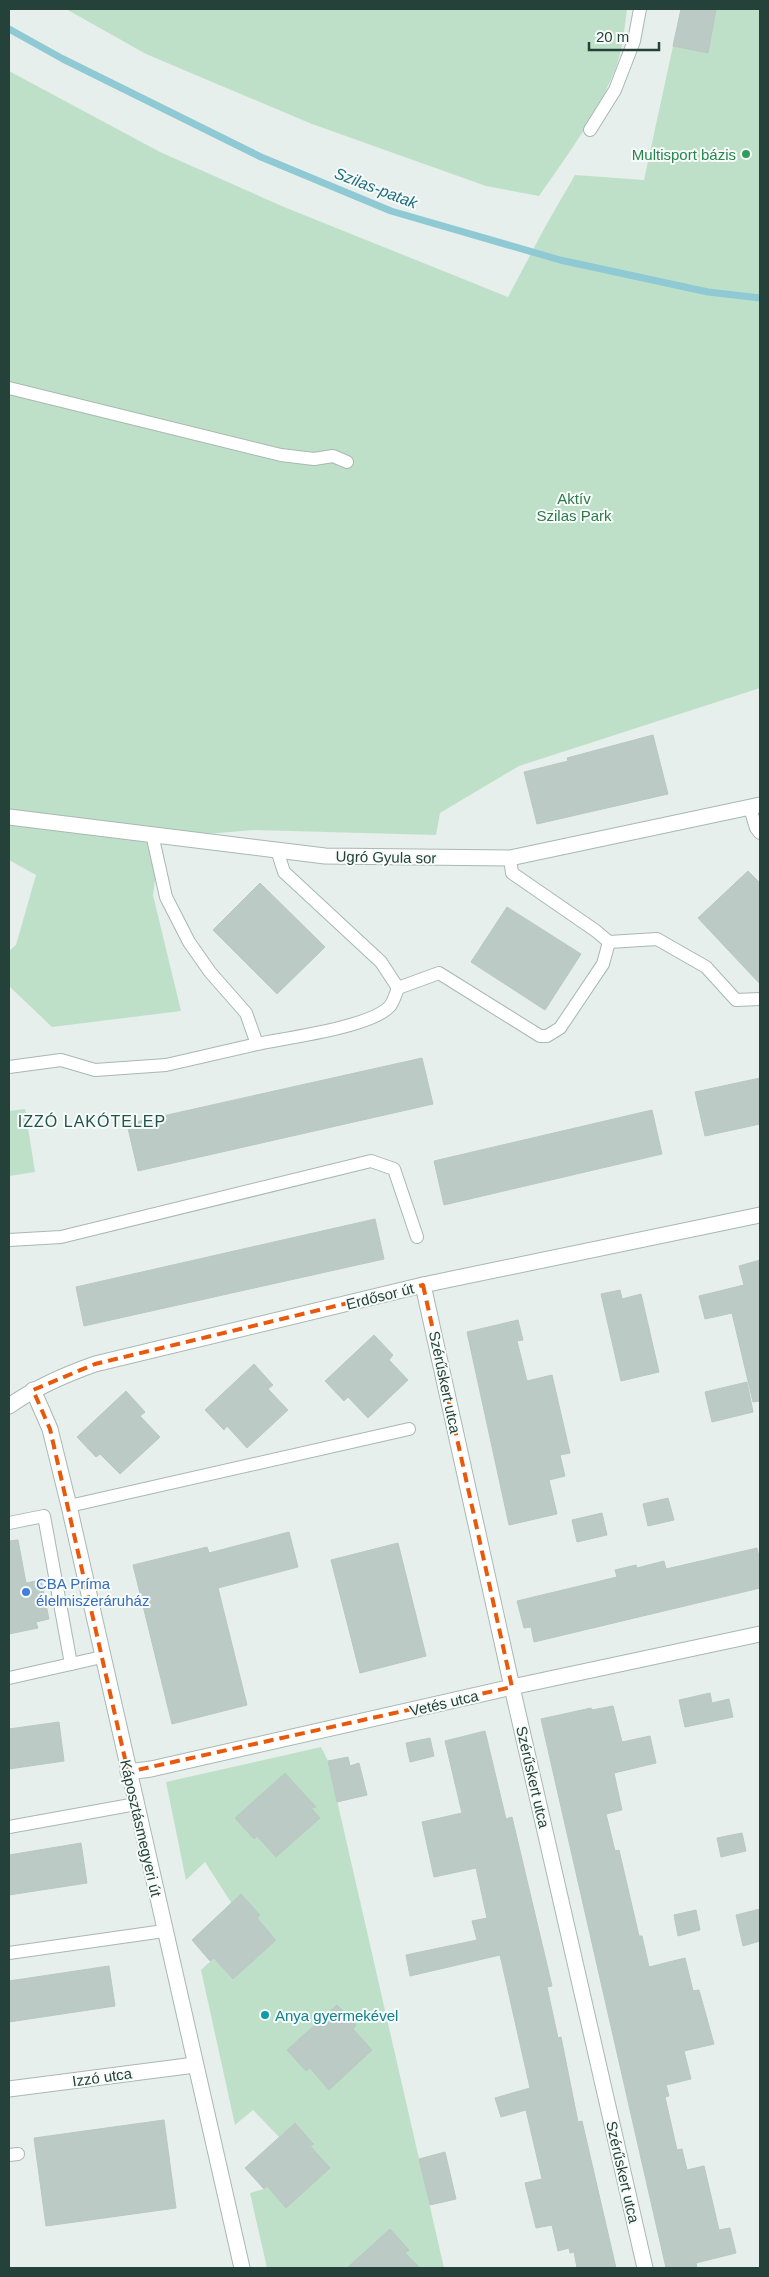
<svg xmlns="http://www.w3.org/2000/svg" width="769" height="2277" viewBox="0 0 769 2277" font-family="Arial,sans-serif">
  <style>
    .green { fill: #bfe0c8 }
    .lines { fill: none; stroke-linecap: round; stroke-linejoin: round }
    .stream { stroke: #8ec9d4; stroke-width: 7 }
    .building { fill: #bbcac4; stroke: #b8c9c2 }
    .service-casing { stroke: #a8b8b2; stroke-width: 14 }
    .minor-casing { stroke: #a8b8b2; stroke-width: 17 }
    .service { stroke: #fff; stroke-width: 12 }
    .minor { stroke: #fff; stroke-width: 15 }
    .marked { fill: none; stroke: #e8590c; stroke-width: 4; stroke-dasharray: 10 6; stroke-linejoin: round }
    .leisure-dot { fill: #2e9e5b; stroke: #f7fbf9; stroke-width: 2 }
    .shop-dot { fill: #3f7fe0; stroke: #f7fbf9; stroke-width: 2 }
    .culture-dot { fill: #0f9aa8; stroke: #f7fbf9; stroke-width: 2 }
    .labels { text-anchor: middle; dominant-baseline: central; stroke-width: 4; stroke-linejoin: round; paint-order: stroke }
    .leisure-label { font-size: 15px; fill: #27864d; stroke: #f7fbf9; text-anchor: end }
    .park-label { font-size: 15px; fill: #2d7a4b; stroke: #f7fbf9 }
    .street-label { font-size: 15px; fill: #24423a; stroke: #f7fbf9 }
    .shop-label { font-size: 15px; fill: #366cbe; stroke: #f7fbf9; text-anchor: start }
    .culture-label { font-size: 15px; fill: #0d838f; stroke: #f7fbf9; text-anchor: start }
    .water-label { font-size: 16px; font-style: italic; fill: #1c6f80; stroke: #f7fbf9 }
    .neighbourhood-label { font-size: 16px; letter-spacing: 1px; fill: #1f5548; stroke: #f7fbf9 }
  </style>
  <rect width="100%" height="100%" fill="#e6efeb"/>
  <g class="green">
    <path d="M66,9H627C624,32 622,56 612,77C594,120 566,157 539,196L486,186L312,124L146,54Z"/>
    <path d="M681,9H760V688L519,766L440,813L436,835L253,830L161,838L153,895L181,1011L52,1027L9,986V951L16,945L36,875L9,860V71L160,152L284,207L508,297L545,227L575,175L644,180Z"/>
    <path d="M25,1109L35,1172L9,1176V1111Z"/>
    <path d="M321,1747L328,1761L444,2268H267L250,2193L264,2189L267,2186L286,2207L310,2146L314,2143L295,2123L279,2137L253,2110L235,2125L201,1970L214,1958L233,1979L276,1939L257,1918L260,1915L242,1895L232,1904L205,1862L186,1880L166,1782Z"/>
  </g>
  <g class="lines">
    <path class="stream" d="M9,29L63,59L261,157L391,211L560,260L708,292L760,298"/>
  </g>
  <g class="building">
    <path d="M681,9H716L708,53L673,46Z"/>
    <path d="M653,735L668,794L537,824L524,772L568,761L567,758Z"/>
    <path d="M748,871L760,883V984L698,918Z"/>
    <path d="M260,883L325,947L277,994L213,930Z"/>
    <path d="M507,907L581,954L545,1010L471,962Z"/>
    <path d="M422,1058L433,1104L138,1171L127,1124Z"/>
    <path d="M760,1078V1124L705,1136L695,1092Z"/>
    <path d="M652,1110L662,1154L444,1205L434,1161Z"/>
    <path d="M375,1219L384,1259L84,1326L76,1287Z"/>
    <path d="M760,1260V1401L753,1402L732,1313L705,1319L699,1296L744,1285L739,1266Z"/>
    <path d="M620,1290L622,1299L641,1294L659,1372L621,1381L601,1294Z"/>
    <path d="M518,1320L523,1340L517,1341L527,1381L552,1375L570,1453L560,1455L565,1476L549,1480L557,1514L509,1525L467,1332Z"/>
    <path d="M374,1335L393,1355L389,1360L408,1380L368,1418L348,1397L344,1401L325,1381Z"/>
    <path d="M254,1364L273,1385L268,1389L288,1410L247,1448L227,1426L224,1430L205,1410Z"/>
    <path d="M747,1382L753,1412L712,1422L705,1392Z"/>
    <path d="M126,1391L145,1412L140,1416L160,1437L120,1474L100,1454L96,1457L77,1437Z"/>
    <path d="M668,1498L674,1520L648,1526L643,1504Z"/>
    <path d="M602,1513L607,1535L577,1542L572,1520Z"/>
    <path d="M289,1532L298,1567L218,1588L247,1705L172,1724L133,1565L207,1547L209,1553Z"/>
    <path d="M18,1540L26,1583L41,1580L49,1619L36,1622L38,1628L9,1634V1541Z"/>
    <path d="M398,1543L426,1656L360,1673L331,1560Z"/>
    <path d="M757,1548L760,1562V1588L534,1642L531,1627L524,1628L517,1601L617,1577L615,1570L636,1565L637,1568L664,1561L666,1569Z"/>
    <path d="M710,1693L712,1703L729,1699L733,1717L685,1727L679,1700Z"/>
    <path d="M613,1706L622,1742L650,1736L656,1763L614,1773L622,1810L606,1814L615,1851L619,1850L639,1936H642L649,1967L685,1958L693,1991L699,1990L714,2044L684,2051L691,2079L666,2085L669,2096L665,2097L677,2150L682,2149L687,2170L704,2166L719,2230L730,2228L736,2253L696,2263L697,2268H666L541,1719L591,1708L592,1710Z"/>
    <path d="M59,1722L64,1761L9,1769V1729Z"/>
    <path d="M485,1731L506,1819L512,1817L552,1986L547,1987L558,2038L561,2037L578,2122L582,2121L616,2268H577L574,2252L570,2253L569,2248L558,2251L552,2225L536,2228L525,2183L542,2179L526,2110L501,2117L495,2098L530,2088L500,1955L410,1976L406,1955L477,1940L472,1921L487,1918L476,1868L434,1877L422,1822L462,1813L445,1741Z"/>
    <path d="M430,1738L434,1756L410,1762L406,1743Z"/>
    <path d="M348,1757L350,1766L359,1763L367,1795L337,1802L328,1761Z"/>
    <path d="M285,1773L316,1807L311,1808L320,1818L276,1857L257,1836L254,1839L235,1818Z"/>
    <path d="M742,1833L746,1851L721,1857L717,1838Z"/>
    <path d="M81,1843L87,1883L9,1895V1855Z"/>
    <path d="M241,1894L260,1915L257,1918L276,1940L233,1979L214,1958L210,1961L192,1940Z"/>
    <path d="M760,1909V1941L743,1946L736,1915Z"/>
    <path d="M696,1910L700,1930L678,1936L674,1915Z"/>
    <path d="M109,1966L115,2006L9,2022V1981Z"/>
    <path d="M337,2005L356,2025L353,2029L372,2050L329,2090L310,2068L306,2071L287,2050Z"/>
    <path d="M164,2120L176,2208L46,2226L34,2138Z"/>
    <path d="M295,2123L314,2144L310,2146L330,2168L286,2208L267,2186L264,2189L245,2168Z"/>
    <path d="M445,2152L456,2199L430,2205L419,2159Z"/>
    <path d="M390,2229L409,2250L405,2253L420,2268H347Z"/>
  </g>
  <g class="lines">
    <defs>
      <g id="service">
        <path d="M590,130L615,90L634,41L640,9"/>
        <path d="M9,388L281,455L314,459L333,456L347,462"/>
        <path d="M750,808L756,828L760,833"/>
        <path d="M152,834L166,897L189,942L210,972L246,1013L257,1044C286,1038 372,1027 390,1006C394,1001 396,993 398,988"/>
        <path d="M277,850L284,872L381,962L398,988L439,973L540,1036H547L560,1028L603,964L609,942L596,931L512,873L510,858"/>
        <path d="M609,942L657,939L706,967L736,1000L760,999"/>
        <path d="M9,1067L61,1060L95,1070L166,1065L257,1044"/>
        <path d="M9,1240L61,1237L371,1161L394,1169L417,1237"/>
        <path d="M69,1506L409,1429"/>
        <path d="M9,1523L44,1516L71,1664"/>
        <path d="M9,1678L102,1657"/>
        <path d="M9,1827L136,1804"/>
        <path d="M9,1953L164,1931"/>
        <path d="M9,2155L18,2154"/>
      </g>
      <g id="minor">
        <path d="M9,817L325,856L510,858L760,805"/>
        <path d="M423,1285L512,1687L645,2268"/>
        <path d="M33,1390L50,1429L69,1506L242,2268"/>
        <path d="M9,1406C36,1387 64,1375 95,1364L423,1285L760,1215"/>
        <path d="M128,1772L151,1769L512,1687L760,1634"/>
        <path d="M9,2089L195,2065"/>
      </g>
    </defs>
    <use href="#service" class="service-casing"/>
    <use href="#minor" class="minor-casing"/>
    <use href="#service" class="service"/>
    <use href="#minor" class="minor"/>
  </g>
  <path class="marked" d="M423,1285L512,1687L128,1772L50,1429L33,1390L95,1364Z"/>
  <circle class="leisure-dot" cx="746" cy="154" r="5"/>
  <circle class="shop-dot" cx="26" cy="1592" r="5"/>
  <circle class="culture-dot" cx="265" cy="2015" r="5"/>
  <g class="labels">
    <g class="leisure-label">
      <text x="736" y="154">Multisport bázis</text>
    </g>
    <g class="park-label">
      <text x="574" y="498">Aktív<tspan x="574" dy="17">Szilas Park</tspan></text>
    </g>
    <g class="street-label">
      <text transform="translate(386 857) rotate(1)">Ugró Gyula sor</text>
      <text transform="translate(380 1296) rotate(-14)">Erdősor út</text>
      <text transform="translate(445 1382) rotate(78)">Szérűskert utca</text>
      <text transform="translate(444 1703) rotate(-13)">Vetés utca</text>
      <text transform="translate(533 1777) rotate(77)">Szérűskert utca</text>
      <text transform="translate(141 1828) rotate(77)">Káposztásmegyeri út</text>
      <text transform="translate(102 2077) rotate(-8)">Izzó utca</text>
      <text transform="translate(623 2172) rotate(77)">Szérűskert utca</text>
    </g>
    <g class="shop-label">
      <text x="36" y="1583">CBA Príma<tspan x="36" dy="17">élelmiszeráruház</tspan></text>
    </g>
    <g class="culture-label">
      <text x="275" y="2015">Anya gyermekével</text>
    </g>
    <g class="water-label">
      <text transform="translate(376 188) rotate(21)">Szilas-patak</text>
    </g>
    <g class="neighbourhood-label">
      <text x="92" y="1121">IZZÓ LAKÓTELEP</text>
    </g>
  </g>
  <rect width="769" height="2277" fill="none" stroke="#24423a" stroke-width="20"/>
  <path d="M589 42v8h70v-8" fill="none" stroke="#24423a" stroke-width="2.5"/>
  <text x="596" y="42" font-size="15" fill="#24423a" stroke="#f7fbf9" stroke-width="4" paint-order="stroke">20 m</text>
</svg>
